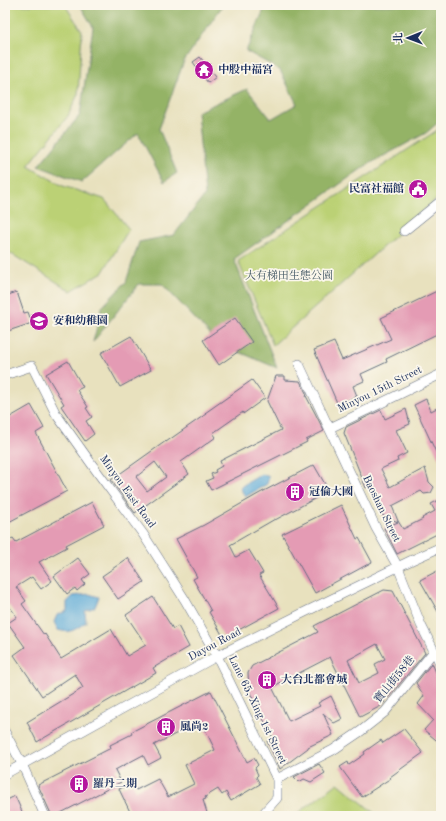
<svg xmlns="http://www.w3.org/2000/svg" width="446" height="821" viewBox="0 0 446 821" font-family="'Old Standard TT','Noto Serif TC',serif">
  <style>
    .green { fill: #bbd175; stroke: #6b806a }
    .forest { fill: #94b366; stroke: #587162 }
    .water { fill: #5eabd7; stroke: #3c6d9a }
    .building { fill: #e49bb4; fill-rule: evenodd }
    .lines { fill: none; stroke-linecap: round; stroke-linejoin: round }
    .street-casing { stroke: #636d80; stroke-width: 10 }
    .street { stroke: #fff; stroke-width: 9 }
    .labels { text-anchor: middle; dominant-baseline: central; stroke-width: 3.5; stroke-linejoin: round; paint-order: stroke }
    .poi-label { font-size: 11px; font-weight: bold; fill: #1b2f5e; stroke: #fbf7ec; text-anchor: start }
    .park-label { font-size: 11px; fill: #435864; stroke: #fbf7ec }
    .street-label { font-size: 11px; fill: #1b2f5e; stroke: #fbf7ec }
  </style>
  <rect width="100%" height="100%" fill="#fbf7ec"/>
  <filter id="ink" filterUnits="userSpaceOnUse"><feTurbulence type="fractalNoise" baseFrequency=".025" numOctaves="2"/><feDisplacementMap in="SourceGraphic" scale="8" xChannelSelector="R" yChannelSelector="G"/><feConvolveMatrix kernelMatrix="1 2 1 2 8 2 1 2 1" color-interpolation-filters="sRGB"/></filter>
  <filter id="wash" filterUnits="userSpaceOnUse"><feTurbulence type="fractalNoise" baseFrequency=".012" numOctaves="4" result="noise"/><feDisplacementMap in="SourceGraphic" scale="16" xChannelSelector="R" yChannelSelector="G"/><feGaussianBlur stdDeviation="0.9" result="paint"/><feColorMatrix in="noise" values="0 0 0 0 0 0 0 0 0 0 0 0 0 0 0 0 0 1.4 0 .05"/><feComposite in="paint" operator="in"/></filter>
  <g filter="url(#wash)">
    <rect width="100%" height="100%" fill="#e8e1be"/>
    <g class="green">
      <path d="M5,5H65L82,31L78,94L68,116L28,166L63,186L104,199L129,229L103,272L71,291L5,250Z"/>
      <path d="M441,126V195L273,345L238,261L436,131Z"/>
      <path d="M338,783L378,816H294Z"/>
    </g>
    <g class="forest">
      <path d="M80,5H223L184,61L159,129L177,173L164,182L138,133L82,182L38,166L80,115L93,27Z"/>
      <path d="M266,5H441V120L426,133L367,165L234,259L277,368L218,343L162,284H139L93,342L102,307L126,282L139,242L174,235L205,195L197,112L247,89L271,119L297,104L280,70L246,51Z"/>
    </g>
    <g class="water">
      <path d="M262,474L269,477L267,484L245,497L240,487Z"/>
      <path d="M89,594L99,597L95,607L85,611L86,622C76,629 71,634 58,630L54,622L57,615L67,611V602L73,596Z"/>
    </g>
    <g id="blocks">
      <g class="building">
        <path d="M200,57L216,77L208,83L193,62Z"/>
        <path d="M441,289V332L386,359L387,362L361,374L364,381L353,386L357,396L338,405L314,350L334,342L342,360L391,339L381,318Z"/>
        <path d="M17,292L24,313L28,312L32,323L5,332V296Z"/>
        <path d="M235,318L252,342L219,365L203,340Z"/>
        <path d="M131,336L151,370L120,387L101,353Z"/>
        <path d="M68,361L83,387L77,390L88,407L86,408L92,417L86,421L94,434L85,441L61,406L64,404L46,374Z"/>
        <path d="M276,376H285V380L300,381L307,395L306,396L315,413L324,431L306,440L307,442L211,490L206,481L213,478L211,474L216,472L215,470L222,466L220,461L281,430L267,401Z"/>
        <path d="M252,380L265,398L243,414V412L213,433L216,437L181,462L189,474L135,513L111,480L166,441V442L206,414L205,413ZM155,462L166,477L147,491L136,477Z"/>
        <path d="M426,399L431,411L439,407L441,412V463L414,405Z"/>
        <path d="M31,405L44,428L36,433L67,491L5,524V420Z"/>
        <path d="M406,409L410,424L396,430L407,453L397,458L398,461L381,469L390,487L425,468L429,482L434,487L431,493L424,494L421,491L392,506L398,521L403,529L423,519L422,518L435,511L431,504L441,499V532L397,554L384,528L398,522L382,515L383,510L369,486L366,488L344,433L346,427L381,410L385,419Z"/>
        <path d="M314,465L329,491L275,520V519L230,545L236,557L249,550L263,573L259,575L279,608L224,638L209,612L211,611L193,579L197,577L176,539L204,525L260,493Z"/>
        <path d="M92,502L104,525L66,545L67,547L39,562L52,581L41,589L32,577L16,587L26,601L22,604L44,635L45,634L61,659L111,629L127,656L146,645L126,615L153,597L173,629L178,626L189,647L153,668L156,673L37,742L27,722L83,688L75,674L42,696L14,655L25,647L8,623L17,617L5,600V542L13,538L16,542Z"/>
        <path d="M341,505L357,539L359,538L372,562L315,593L282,534Z"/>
        <path d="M78,558L90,574L82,580L85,584L77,591L75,588L67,594L54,576Z"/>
        <path d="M128,558L144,582L118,599L102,576Z"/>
        <path d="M441,569V617L420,580Z"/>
        <path d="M384,590L393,591L425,653L388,698L384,695L381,698L385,702L381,706L360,717L330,657L272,687L289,721L320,706L318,703L331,696L342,719L334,723L323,713L333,735L308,747V748L280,769L267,741L273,738L249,691L248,673L252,666L318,632L314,626ZM377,644L385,659L375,664L379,673L359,683L348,660Z"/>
        <path d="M432,663L441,684V744L424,730L433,720L418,704L424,696L416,683Z"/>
        <path d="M211,691L247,762L254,758L258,765L255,768L258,775L256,777L260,784L231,801L226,792L222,795L218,789L205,797L206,799L203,800L208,816H132L119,789L132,783L136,790L158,779L168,797L194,784L185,765L215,750L201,721L154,745L161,758L148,765L143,755L115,770L121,782L55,816H52L38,785L111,748L110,745L132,734L131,732Z"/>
        <path d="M404,729L423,753L390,777L391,778L362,797L340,767L348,762L349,765L365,754L364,752L381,740L383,743Z"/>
        <path d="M319,764L325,773L311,782L304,779L299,782L294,777Z"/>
        <path d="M15,796L24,816H5V801Z"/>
      </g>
    </g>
  </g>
  <g filter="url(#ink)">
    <use href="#blocks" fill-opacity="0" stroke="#636d80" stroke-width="1"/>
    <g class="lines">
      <defs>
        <g id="street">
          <path d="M404,231L441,201"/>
          <path d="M299,364L376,528L398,567L421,625L441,665"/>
          <path d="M5,375L32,366L56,414L98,473L143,534L185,600L217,656L277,779V798L261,816"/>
          <path d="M330,428L441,374"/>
          <path d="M5,732L22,764L45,816"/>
          <path d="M5,774L217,656L305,612L412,560L441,547"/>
          <path d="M277,779L333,750L361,731L385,712L434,651"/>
        </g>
      </defs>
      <use href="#street" class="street-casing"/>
      <use href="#street" class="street"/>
    </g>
  </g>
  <defs>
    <symbol id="temple-disc" viewBox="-11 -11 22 22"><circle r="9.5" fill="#b5179e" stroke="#fbf7ec"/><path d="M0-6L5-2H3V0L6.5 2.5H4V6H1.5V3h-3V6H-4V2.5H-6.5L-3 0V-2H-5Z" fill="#fff"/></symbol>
    <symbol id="civic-disc" viewBox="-11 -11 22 22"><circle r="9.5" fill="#b5179e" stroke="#fbf7ec"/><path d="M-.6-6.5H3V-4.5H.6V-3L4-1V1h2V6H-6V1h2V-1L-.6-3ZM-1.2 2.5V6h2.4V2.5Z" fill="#fff"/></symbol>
    <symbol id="school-disc" viewBox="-11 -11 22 22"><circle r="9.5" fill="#b5179e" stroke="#fbf7ec"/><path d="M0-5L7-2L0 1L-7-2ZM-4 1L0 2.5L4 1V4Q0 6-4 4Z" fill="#fff"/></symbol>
    <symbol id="building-disc" viewBox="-11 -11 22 22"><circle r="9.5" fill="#b5179e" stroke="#fbf7ec"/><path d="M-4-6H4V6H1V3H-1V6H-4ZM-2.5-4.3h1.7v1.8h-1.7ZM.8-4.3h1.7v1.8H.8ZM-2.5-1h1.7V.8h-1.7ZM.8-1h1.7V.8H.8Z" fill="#fff"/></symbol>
  </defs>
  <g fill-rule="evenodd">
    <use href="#temple-disc" x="193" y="59" width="22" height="22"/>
    <use href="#civic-disc" x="407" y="178" width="22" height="22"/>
    <use href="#school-disc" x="28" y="310" width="22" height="22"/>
    <use href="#building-disc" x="284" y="481" width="22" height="22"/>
    <use href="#building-disc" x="256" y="669" width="22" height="22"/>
    <use href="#building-disc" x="155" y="716" width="22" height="22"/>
    <use href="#building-disc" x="68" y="773" width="22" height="22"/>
  </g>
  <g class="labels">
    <g class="poi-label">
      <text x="218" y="70">中股中福宮</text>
      <text x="404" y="189" text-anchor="end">民富社福館</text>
      <text x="53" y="321">安和幼稚園</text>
      <text x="309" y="492">冠倫大國</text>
      <text x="281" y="680">大台北都會城</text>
      <text x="180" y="727">風尚2</text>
      <text x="93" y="784">羅丹二期</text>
    </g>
    <g class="park-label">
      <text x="289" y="276">大有梯田生態公園</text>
    </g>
    <g class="street-label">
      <text transform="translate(380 390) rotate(-26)">Minyou 15th Street</text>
      <text transform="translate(127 492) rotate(54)">Minyou East Road</text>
      <text transform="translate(381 509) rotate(64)">Baoshan Street</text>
      <text transform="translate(215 645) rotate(-28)">Dayou Road</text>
      <text transform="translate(395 680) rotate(-51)">寶山街58巷</text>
      <text transform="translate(257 710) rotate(64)">Lane 65, Xing 1st Street</text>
    </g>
  </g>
  <rect width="446" height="821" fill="none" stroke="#fbf7ec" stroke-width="20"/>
  <g transform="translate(408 38) rotate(269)" stroke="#fbf7ec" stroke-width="3" paint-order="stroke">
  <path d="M0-3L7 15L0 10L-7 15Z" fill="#1b2f5e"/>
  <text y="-6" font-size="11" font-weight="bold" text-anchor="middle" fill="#1b2f5e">北</text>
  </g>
</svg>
